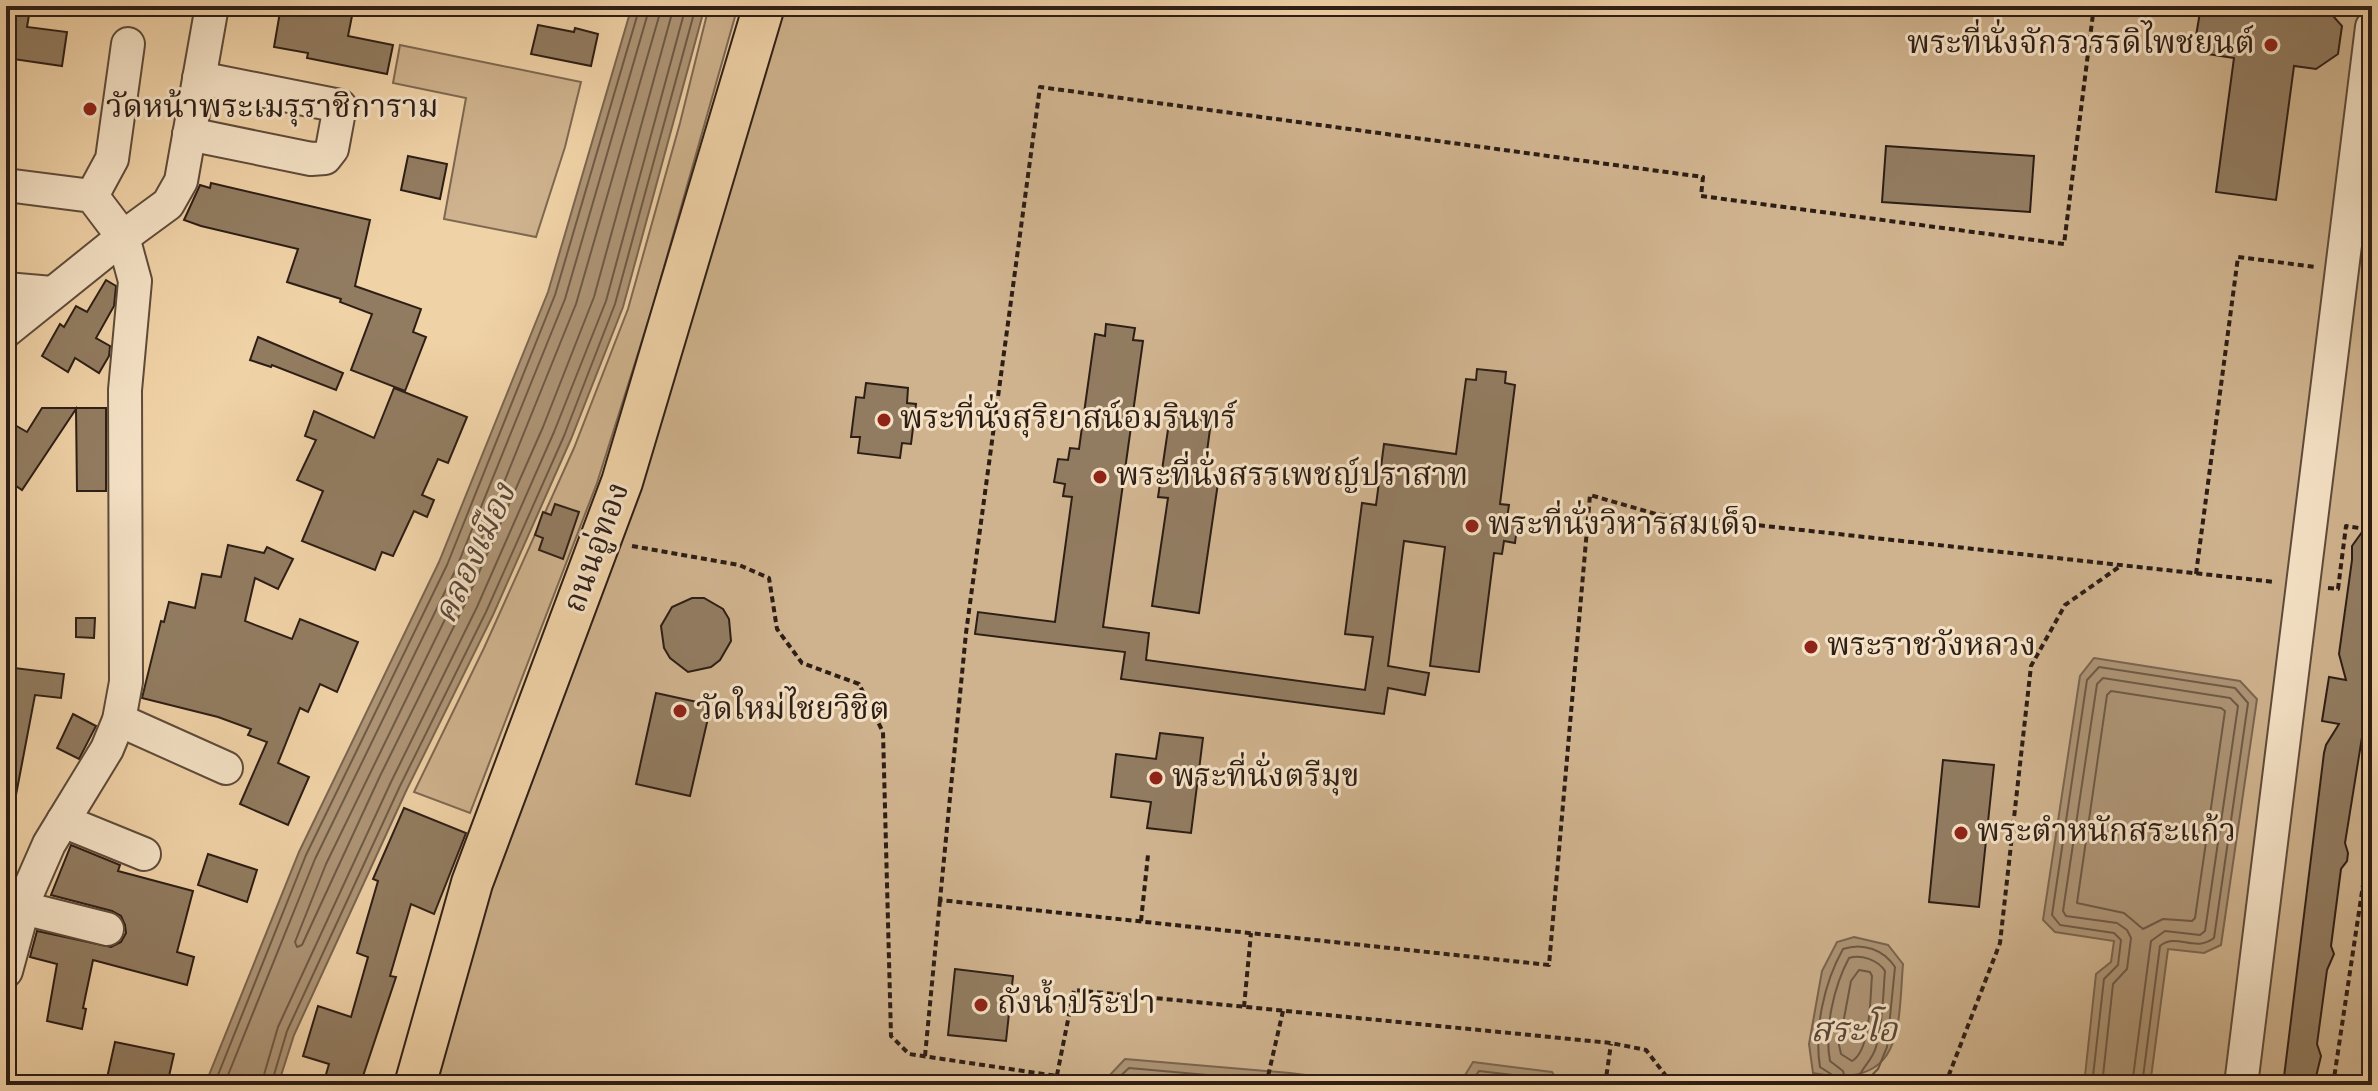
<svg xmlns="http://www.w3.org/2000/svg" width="2378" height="1091" viewBox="0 0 2378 1091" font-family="'Old Standard TT','Noto Serif Thai',serif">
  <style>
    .green { fill: #cfb38e; stroke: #7e6852; stroke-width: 2 }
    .water { fill: #ae9576; stroke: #7a6550; stroke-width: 2 }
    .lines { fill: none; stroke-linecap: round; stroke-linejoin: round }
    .shore { stroke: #6e5a46; stroke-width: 2 }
    .building { fill: #927c61; stroke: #2d1e16; stroke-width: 2 }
    .minor-casing { stroke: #5e4b3a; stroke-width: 36 }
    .major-casing { stroke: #2d1e16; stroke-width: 44 }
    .path { stroke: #2d1e16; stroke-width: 4; stroke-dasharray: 6 4; stroke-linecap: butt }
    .minor { stroke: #f5e2c6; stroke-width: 32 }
    .major { stroke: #f0d2a7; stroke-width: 40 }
    .poi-dot { fill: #8f2418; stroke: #f5e2c6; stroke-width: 3 }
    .labels { text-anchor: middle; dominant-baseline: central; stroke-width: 6; stroke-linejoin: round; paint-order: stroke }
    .poi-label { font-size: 32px; fill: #2d1e16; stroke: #f5e2c6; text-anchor: start }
    .street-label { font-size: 32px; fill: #2d1e16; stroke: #f5e2c6 }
    .water-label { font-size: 34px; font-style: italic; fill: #5a4838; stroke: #f5e2c6 }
  </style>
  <rect width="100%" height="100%" fill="#f0d2a7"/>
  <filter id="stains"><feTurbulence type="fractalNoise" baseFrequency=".0025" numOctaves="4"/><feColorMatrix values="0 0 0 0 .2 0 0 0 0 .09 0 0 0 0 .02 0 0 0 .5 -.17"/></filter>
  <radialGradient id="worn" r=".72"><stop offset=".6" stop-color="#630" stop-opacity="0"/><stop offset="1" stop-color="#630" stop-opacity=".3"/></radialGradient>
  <g class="green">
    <path d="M709,6H738L653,306L597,483L470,813L414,792L484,648L574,448L628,309L680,123Z"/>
    <path d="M776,6H2372V1085H427Z"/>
    <path d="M400,45L581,82L565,147L536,237L444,219L466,98L393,83Z"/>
  </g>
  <g class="water">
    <path d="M632,6H705L623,307L571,439L493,615L407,789L294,1035L278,1085H205L299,852L439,562L548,292Z"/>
    <path d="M2094,658L2240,681L2257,699L2221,945L2204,953L2168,949L2150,1085H2084L2096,974L2111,962L2114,941L2055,932L2043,920L2080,676Z"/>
    <path d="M1854,937L1888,945L1903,964C1898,1025 1905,1091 1813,1073L1809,1044L1822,971L1837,942Z"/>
    <path d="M1125,1059L1290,1073L1384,1085H1107L1108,1077Z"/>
    <path d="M1473,1062L1552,1072L1560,1085H1459Z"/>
  </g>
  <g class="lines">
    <g class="shore">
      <path d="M662,6L576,304L467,574L326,864L295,942L297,947L302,945L380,776L466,602L543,427L594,297L674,6"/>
      <path d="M2111,691L2221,708L2225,711L2195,918L2192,921L2163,919L2143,929L2124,913L2077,903L2107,695Z"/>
      <path d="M1859,970L1870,972L1872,976C1870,998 1871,1050 1852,1061L1841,1054L1839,1045L1851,981Z"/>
      <path d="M214,1085L306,855L447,565L555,295L640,6"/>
      <path d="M224,1085L315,859L456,569L565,299L650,6"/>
      <path d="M261,1085L278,1027L391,782L477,607L554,432L606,301L686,6"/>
      <path d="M271,1085L287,1031L400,786L486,612L564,436L615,304L696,6"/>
      <path d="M1115,1085L1116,1080L1129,1068L1319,1085"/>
      <path d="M1125,1085L1134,1078L1216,1085"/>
      <path d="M1469,1085L1479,1071L1546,1079L1552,1085"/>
      <path d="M1837,1085L1834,1076L1820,1067C1814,1029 1824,983 1843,949C1863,942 1884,950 1895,967L1887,1047L1878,1069L1869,1078L1867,1085"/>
      <path d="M1847,1085L1843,1071L1830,1061C1824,1029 1834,986 1849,958C1861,954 1878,960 1885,971C1883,995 1883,1023 1876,1047C1872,1062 1858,1070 1857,1085"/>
      <path d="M2092,1085L2104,979L2118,965L2121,940L2114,933L2060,925L2052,915L2087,680L2099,667L2235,688L2248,703L2214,938C2195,953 2176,932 2160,946L2142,1085"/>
      <path d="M2102,1085L2113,984L2127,969L2131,938L2127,930L2117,923L2066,916L2063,911L2097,684L2103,678L2230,698L2238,706L2205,931L2200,935L2165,931L2151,941L2132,1085"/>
    </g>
  </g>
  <g class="building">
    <path d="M281,6H354L348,36L393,45L387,74L307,58L308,53L274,47Z"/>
    <path d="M2201,6H2309L2326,8L2342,26L2338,54L2316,69L2294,66L2276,200L2216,192L2234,58L2208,54L2196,36Z"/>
    <path d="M6,12L29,15L27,27L67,32L62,66L6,58Z"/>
    <path d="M538,25L574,32L575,28L598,34L591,66L531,54Z"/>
    <path d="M1886,146L2034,156L2030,212L1882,202Z"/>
    <path d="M408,156L447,164L440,199L401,190Z"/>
    <path d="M211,183L370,220L355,286L421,309L413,332L426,337L405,391L351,370L372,314L340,302L341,299L287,282L298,249L201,226L184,220L200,185L210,188Z"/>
    <path d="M106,280L116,286L114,306L96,338L110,346L109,356L99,373L75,358L68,372L42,356L60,324L64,327L76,306L87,312Z"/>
    <path d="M1106,324L1135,328L1133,340L1143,341L1103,627L1149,633L1146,660L1365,690L1373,637L1345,634L1362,503L1376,505L1384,444L1456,454L1466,379L1476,380L1477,369L1506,372L1505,383L1515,385L1500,504L1509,505L1507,518L1518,519L1515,543L1504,541L1502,554L1494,553L1479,672L1430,666L1445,547L1404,541L1388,666L1429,673L1425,695L1388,688L1384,714L1121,679L1125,652L975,634L978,612L1055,622L1072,497L1063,496L1065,484L1054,482L1058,459L1068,460L1070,448L1079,449L1095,334L1105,336Z"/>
    <path d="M258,337L343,373L336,390L272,365L271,367L250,360Z"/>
    <path d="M866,383L908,388L907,403L916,404L911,444L902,443L900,458L858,453L860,437H851L856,397L864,398Z"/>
    <path d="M394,388L467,417L448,463L438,459L422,495L434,500L427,517L414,511L393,556L382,552L375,570L302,541L323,491L297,480L316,440L305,436L314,411L374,438Z"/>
    <path d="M42,408H106V491H77L76,409L22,490L6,479V420L27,432Z"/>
    <path d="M1170,416L1211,422L1203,481L1218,483L1199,613L1152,606L1168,498L1158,497Z"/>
    <path d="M555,504L579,512L563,559L539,550L543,538L535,535L543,512L551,515Z"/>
    <path d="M2372,518V675L2345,843L2348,853L2347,861L2341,869L2331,946L2334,954L2327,970L2317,1044L2321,1056L2314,1085H2283L2324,753L2326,745L2339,724L2322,721L2329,677L2346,680L2339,654L2352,560V546Z"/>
    <path d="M228,545L264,553L267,547L293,559L278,589L255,578L245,621L292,639L300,619L358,642L337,692L320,684L308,712L300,708L278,763L309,777L288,825L240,804L267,742L248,735L251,729L218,717L142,698L161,621L164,622L169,602L195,608L202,574L221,577Z"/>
    <path d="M692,598H704L723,609L729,619L731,641L720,660L711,667L688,672L670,658L664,648L661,626L672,607Z"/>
    <path d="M76,618H95L94,638L76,637Z"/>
    <path d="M6,667L64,674L61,698L35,695L16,795L6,794Z"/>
    <path d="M656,693L711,705L690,796L636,784Z"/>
    <path d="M73,714L96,726L79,759L57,748Z"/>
    <path d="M1160,733L1203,738L1191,833L1147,828L1151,802L1111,797L1116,754L1156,759Z"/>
    <path d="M1943,760L1994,765L1979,907L1929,902Z"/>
    <path d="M404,808L466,833L434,914L411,904L390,976L396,977L360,1085H323L329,1064L303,1056L318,1006L351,1017L368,957L357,953L378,881L373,879Z"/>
    <path d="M71,845L120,865L118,871L193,891L177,952L194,957L187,985L93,960L83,1008L86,1009L82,1029L47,1021L57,964L30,957L37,931L111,947L121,942L126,933L125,925L121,916L112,911L51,895Z"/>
    <path d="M208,854L257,870L247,902L198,885Z"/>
    <path d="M955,969L1013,976L1006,1041L948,1035Z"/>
    <path d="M115,1042L174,1054L167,1085H139L107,1078Z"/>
  </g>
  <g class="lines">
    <defs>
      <g id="minor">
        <path d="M189,134L311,159L325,158L332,149L340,106L199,78"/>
        <path d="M6,185L92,196L123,237L135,281L125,390L126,682L119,720L107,749L49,844L27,894L6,971"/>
        <path d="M92,196L112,159L128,44"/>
        <path d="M6,289L52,293"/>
        <path d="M6,331L123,237L168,204L181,181L212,6"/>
        <path d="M119,720L226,768"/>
        <path d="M63,821L144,854"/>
        <path d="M23,908L107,929"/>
        <path d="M2241,1085L2372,27"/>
      </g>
      <path id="major" d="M415,1085L472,883L622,482L764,6"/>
    </defs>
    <use href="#minor" class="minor-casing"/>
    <use href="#major" class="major-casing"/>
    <g class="path">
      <path d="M2094,6L2064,244L1701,196L1703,177L1040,87L966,633L940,900L1549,965L1590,495L1656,514L2275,582"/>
      <path d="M632,546L739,565L769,578L777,629L802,663L859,684L883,732L891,1036L909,1054L1057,1076"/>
      <path d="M2196,574L2238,257L2316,267"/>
      <path d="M2328,588L2338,589L2346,526L2372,530"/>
      <path d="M1141,921L1148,855"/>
      <path d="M1244,1007L1251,933"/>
      <path d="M925,1056L940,900"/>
      <path d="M1055,1085L1074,990L1611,1043L1646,1050L1673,1085"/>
      <path d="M1266,1085L1283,1011"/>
      <path d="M1605,1085L1611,1044"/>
      <path d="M1945,1085L2000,943L2031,666L2065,605L2119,567"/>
      <path d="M2333,1085L2372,825"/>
    </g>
    <use href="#minor" class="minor"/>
    <use href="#major" class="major"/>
  </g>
  <g class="poi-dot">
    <circle cx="2271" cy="45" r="8"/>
    <circle cx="90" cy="109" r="8"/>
    <circle cx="884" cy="420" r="8"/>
    <circle cx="1100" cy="477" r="8"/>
    <circle cx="1472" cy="526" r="8"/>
    <circle cx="1811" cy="647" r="8"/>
    <circle cx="680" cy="711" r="8"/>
    <circle cx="1156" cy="778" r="8"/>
    <circle cx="1961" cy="833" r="8"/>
    <circle cx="981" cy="1005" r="8"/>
  </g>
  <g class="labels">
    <g class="poi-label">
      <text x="2255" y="45" text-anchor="end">พระที่นั่งจักรวรรดิไพชยนต์</text>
      <text x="106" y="109">วัดหน้าพระเมรุราชิการาม</text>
      <text x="900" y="420">พระที่นั่งสุริยาสน์อมรินทร์</text>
      <text x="1116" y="477">พระที่นั่งสรรเพชญ์ปราสาท</text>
      <text x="1488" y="526">พระที่นั่งวิหารสมเด็จ</text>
      <text x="1827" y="647">พระราชวังหลวง</text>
      <text x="696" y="711">วัดใหม่ไชยวิชิต</text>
      <text x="1172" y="778">พระที่นั่งตรีมุข</text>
      <text x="1977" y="833">พระตำหนักสระแก้ว</text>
      <text x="997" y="1005">ถังน้ำประปา</text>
    </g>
    <g class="street-label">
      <text transform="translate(598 548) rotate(-70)">ถนนอู่ทอง</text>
    </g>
    <g class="water-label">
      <text transform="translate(476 554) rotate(-65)">คลองเมือง</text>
      <text x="1854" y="1032">สระโอ</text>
    </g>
  </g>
  <rect width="2378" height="1091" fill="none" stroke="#f0d2a7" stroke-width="32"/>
  <rect x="8" y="8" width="2362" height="1075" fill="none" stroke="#2d1e16" stroke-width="4"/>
  <rect x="16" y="16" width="2346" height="1059" fill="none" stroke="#2d1e16" stroke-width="2"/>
  <rect width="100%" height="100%" filter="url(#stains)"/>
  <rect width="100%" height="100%" fill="url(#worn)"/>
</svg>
